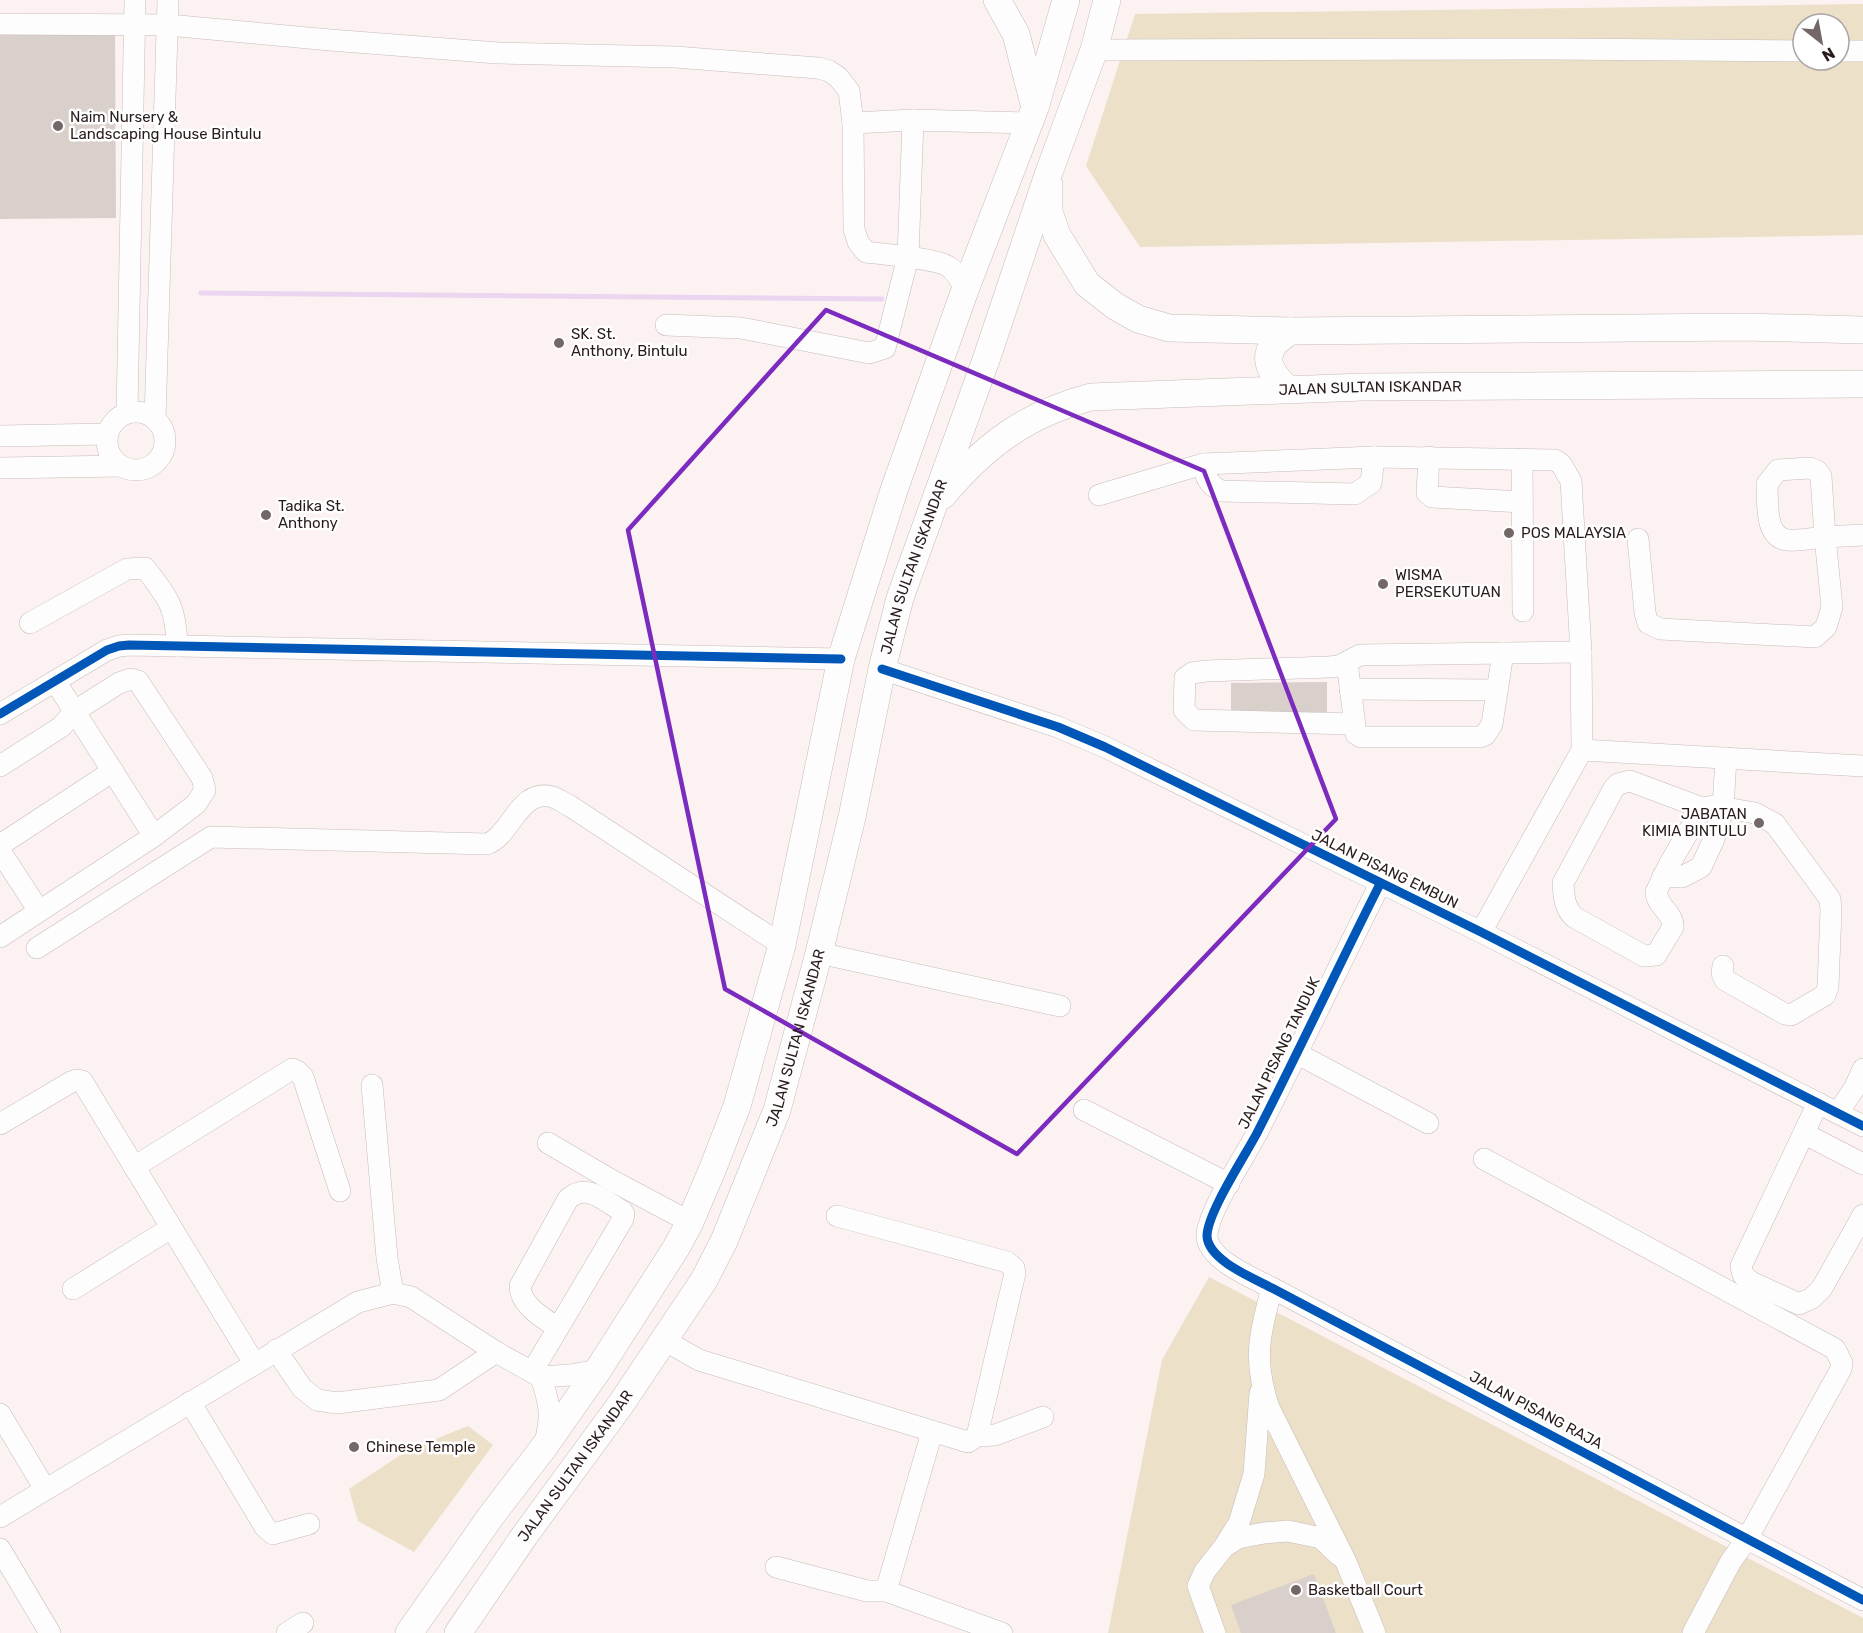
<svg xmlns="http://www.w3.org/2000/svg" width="1863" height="1633" viewBox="0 0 1863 1633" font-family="Rubik,sans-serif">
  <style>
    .green { fill: #ece0c8; fill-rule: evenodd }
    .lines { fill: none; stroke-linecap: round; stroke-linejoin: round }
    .stream { stroke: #ebd5f0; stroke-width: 5 }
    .building { fill: #d9d0cc }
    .minor-casing { stroke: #c6bbba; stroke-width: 22 }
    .major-casing { stroke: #c6bbba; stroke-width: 28 }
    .minor { stroke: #fefdfd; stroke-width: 21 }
    .major { stroke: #fefdfd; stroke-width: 27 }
    .cycleway-casing { stroke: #fff; stroke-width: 13 }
    .cycleway { stroke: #0057b8; stroke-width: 9 }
    .marked { fill: none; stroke: #7b2cbf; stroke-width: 4.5; stroke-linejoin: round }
    .poi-dot { fill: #736767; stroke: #fff; stroke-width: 2 }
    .labels { text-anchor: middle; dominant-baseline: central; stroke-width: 5; stroke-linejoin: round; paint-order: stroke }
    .poi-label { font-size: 15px; fill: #2a1c1c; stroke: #fff; text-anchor: start }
    .street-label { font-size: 15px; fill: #2a1c1c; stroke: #fff }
  </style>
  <rect width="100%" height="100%" fill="#fbf2f1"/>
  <g class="green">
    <path d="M1863,4V235L1140,247L1086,166L1135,14ZM1803,24H1839V60H1803Z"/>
    <path d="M1209,1277L1863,1618V1633H1108L1162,1360Z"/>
    <path d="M468,1426L493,1445L414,1552L358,1521L349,1489L408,1450Z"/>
  </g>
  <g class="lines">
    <path class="stream" d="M201,293L882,299"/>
  </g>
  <g class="building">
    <path d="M115,32L116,218L0,219V33Z"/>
    <path d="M1327,682V712H1231V683Z"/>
    <path d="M1314,1574L1336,1633H1241L1231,1605Z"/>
  </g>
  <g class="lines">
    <defs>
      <g id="minor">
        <path d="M0,24L168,25L330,40L498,53L675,57L818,68L829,71L838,77L849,91L853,123L854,229L858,242L866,252C882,254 939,259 949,267C957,272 961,281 965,290"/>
        <path d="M1094,50L1552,49L1803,51"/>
        <path d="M1839,51H1863"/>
        <path d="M853,123L913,120"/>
        <path d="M666,325L741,328L869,353L885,348L908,257L913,120L1029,123"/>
        <circle cx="136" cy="441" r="29"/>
        <path d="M127,413L135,0"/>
        <path d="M155,419L168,0"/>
        <path d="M0,436L107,434"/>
        <path d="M1429,457L1427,493L1432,497L1522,502"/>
        <path d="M1522,459L1523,611"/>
        <path d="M1203,464C1205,477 1209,485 1221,491L1355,494L1371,483L1374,457"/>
        <path d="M0,468L121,466"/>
        <path d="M1810,468L1817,471L1821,476L1825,537C1813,538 1800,541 1788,540C1764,538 1768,501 1767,484L1778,470Z"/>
        <path d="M1099,495L1203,464L1374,457L1555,460L1561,464L1571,481L1581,652L1582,750L1481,932"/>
        <path d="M1638,539L1645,613L1648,623L1660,629L1815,637L1826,627L1832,607L1825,537L1863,535"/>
        <path d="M30,623L127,569L145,568C168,598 176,606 177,646"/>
        <path d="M1347,662L1356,734L1361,737H1480L1485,735L1492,724L1503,653"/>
        <path d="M882,669L1058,727L1105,747L1481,932L1863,1126"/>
        <path d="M55,681L154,836"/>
        <path d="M1350,689L1497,690"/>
        <path d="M0,714L107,650L119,646L129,645L841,659"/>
        <path d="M1354,724L1194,720L1184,710L1185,678L1192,673L1206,671L1329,667L1339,666L1360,655L1581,652"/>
        <path d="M1582,750L1863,766"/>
        <path d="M0,766L61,727L75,711L119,683L131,679L138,681L202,778L205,790L196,804L154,836L0,937"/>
        <path d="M1702,808L1669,865L1656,892C1657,907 1674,913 1673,927L1656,955L1644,956L1574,917C1564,908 1564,895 1563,883L1614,788L1618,784L1630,781L1702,808L1714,806L1755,813L1775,824L1830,899L1831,910L1828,987L1825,995L1791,1015L1785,1014L1725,980L1722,973L1723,966"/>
        <path d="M0,845L113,771"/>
        <path d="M0,851L39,911"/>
        <path d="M1663,876L1682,877L1701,867L1714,839L1723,807L1726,758"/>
        <path d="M1380,884C1338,967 1299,1051 1257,1133C1245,1156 1207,1213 1207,1236C1208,1260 1253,1278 1272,1288L1863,1600"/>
        <path d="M37,948L211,837L487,844C512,835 519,787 553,797C558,799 564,803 570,806L782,945"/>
        <path d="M819,953L1060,1006"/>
        <path d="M1296,1053L1428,1123"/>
        <path d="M372,1085L387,1258L393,1293"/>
        <path d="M1818,1103L1741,1266L1743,1275L1751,1282L1799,1304L1812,1298L1822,1288L1863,1215"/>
        <path d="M1084,1110L1229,1184"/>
        <path d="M1838,1113L1855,1087L1863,1069"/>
        <path d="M0,1124L71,1082L77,1080L82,1081L254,1363"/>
        <path d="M1805,1134L1863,1164"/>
        <path d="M548,1143L613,1181L690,1222"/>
        <path d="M1484,1159L1835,1349L1842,1363L1841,1369L1747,1539L1731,1561L1693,1633"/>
        <path d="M134,1167L292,1069L297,1071L303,1077L340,1191"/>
        <path d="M837,1216L1007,1262L1014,1268L1015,1273L977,1436"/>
        <path d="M1272,1288C1259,1335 1253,1360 1269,1408L1346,1562L1375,1633"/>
        <path d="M73,1289L171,1228"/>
        <path d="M664,1340L699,1360L968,1442L977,1436L995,1435L1043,1417"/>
        <path d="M276,1350L302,1388L317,1400L337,1403L439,1390L496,1352"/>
        <path d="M532,1372L623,1219L624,1214L622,1211C604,1201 587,1182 568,1199L520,1286C520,1305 543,1318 558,1328"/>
        <path d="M541,1377C550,1405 552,1415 545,1443"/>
        <path d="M541,1377L570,1375L598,1370"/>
        <path d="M190,1402L265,1527L273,1534L309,1524"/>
        <path d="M0,1414L45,1489"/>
        <path d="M0,1517L358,1302L393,1293L411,1297L496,1352L541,1377"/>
        <path d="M1224,1547L1239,1523L1254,1474L1260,1393"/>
        <path d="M0,1549L50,1633"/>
        <path d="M776,1567L867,1591H886L1002,1633"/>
        <path d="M886,1591L932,1432"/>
        <path d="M287,1633L303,1623"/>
        <path d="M1215,1633L1198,1586L1205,1571L1224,1547L1238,1538L1264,1533L1288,1531L1321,1538L1339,1555"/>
      </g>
      <g id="major">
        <path d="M997,0L1016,34L1034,104"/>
        <path d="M1049,185V212L1057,235L1087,284L1115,306L1138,319L1169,328L1290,331L1745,327L1863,330"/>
        <path d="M1288,389C1275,378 1260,360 1275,343C1279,339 1285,335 1290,331"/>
        <path id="s1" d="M943,495C985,445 1027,414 1091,397L1363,387L1863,384"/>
        <path d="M409,1633L491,1516L544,1447L598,1370L676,1248L690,1222L713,1168L737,1106L782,945L841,659L894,490L965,290L1035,108L1066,0"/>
        <path id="s2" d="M458,1633L525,1535L621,1404L704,1280L724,1241L777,1110L819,953L852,817L882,669L900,598L987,357L1048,175L1094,50L1107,0"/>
      </g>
    </defs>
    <use href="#minor" class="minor-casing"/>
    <use href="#major" class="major-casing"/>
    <use href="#minor" class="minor"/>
    <use href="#major" class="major"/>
    <defs>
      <g id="cycleway">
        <path d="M882,669L1058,727L1105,747L1481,932L1863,1126"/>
        <path d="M0,714L107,650L119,646L129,645L841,659"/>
        <path d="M1380,884C1338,967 1299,1051 1257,1133C1245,1156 1207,1213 1207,1236C1208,1260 1253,1278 1272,1288L1863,1600"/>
      </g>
    </defs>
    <use href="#cycleway" class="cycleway-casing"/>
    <use href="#cycleway" class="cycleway"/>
  </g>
  <path class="marked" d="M826,310L1204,471L1336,819L1017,1154L725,989L628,530Z"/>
  <g class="poi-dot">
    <circle cx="58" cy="126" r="6"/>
    <circle cx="559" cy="343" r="6"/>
    <circle cx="266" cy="515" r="6"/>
    <circle cx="1509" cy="533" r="6"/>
    <circle cx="1383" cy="584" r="6"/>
    <circle cx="1759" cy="823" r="6"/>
    <circle cx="354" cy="1447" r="6"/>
    <circle cx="1296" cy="1590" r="6"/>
  </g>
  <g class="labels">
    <g class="poi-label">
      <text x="70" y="117">Naim Nursery &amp;<tspan x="70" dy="17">Landscaping House Bintulu</tspan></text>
      <text x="571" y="334">SK. St.<tspan x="571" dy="17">Anthony, Bintulu</tspan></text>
      <text x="278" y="506">Tadika St.<tspan x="278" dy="17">Anthony</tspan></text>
      <text x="1521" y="533">POS MALAYSIA</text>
      <text x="1395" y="575">WISMA<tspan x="1395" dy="17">PERSEKUTUAN</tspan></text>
      <text x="1747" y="814" text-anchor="end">JABATAN<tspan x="1747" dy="17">KIMIA BINTULU</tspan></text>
      <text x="366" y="1447">Chinese Temple</text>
      <text x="1308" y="1590">Basketball Court</text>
    </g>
    <g class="street-label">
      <text stroke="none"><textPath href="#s1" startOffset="460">JALAN SULTAN ISKANDAR</textPath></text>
      <text stroke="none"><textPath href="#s2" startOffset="1176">JALAN SULTAN ISKANDAR</textPath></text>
      <text transform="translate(1385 869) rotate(26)">JALAN PISANG EMBUN</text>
      <text stroke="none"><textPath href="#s2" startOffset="690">JALAN SULTAN ISKANDAR</textPath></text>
      <text transform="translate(1279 1053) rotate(-64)">JALAN PISANG TANDUK</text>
      <text transform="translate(1536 1410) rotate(28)">JALAN PISANG RAJA</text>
      <text stroke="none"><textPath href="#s2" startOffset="204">JALAN SULTAN ISKANDAR</textPath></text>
    </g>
  </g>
  <g transform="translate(1821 42) rotate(149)"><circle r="28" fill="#ffffff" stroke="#aaa4a4" stroke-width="1.5"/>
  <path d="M0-4.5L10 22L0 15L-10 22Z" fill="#736767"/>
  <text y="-9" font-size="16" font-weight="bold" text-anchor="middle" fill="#2a1c1c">N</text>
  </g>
</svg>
